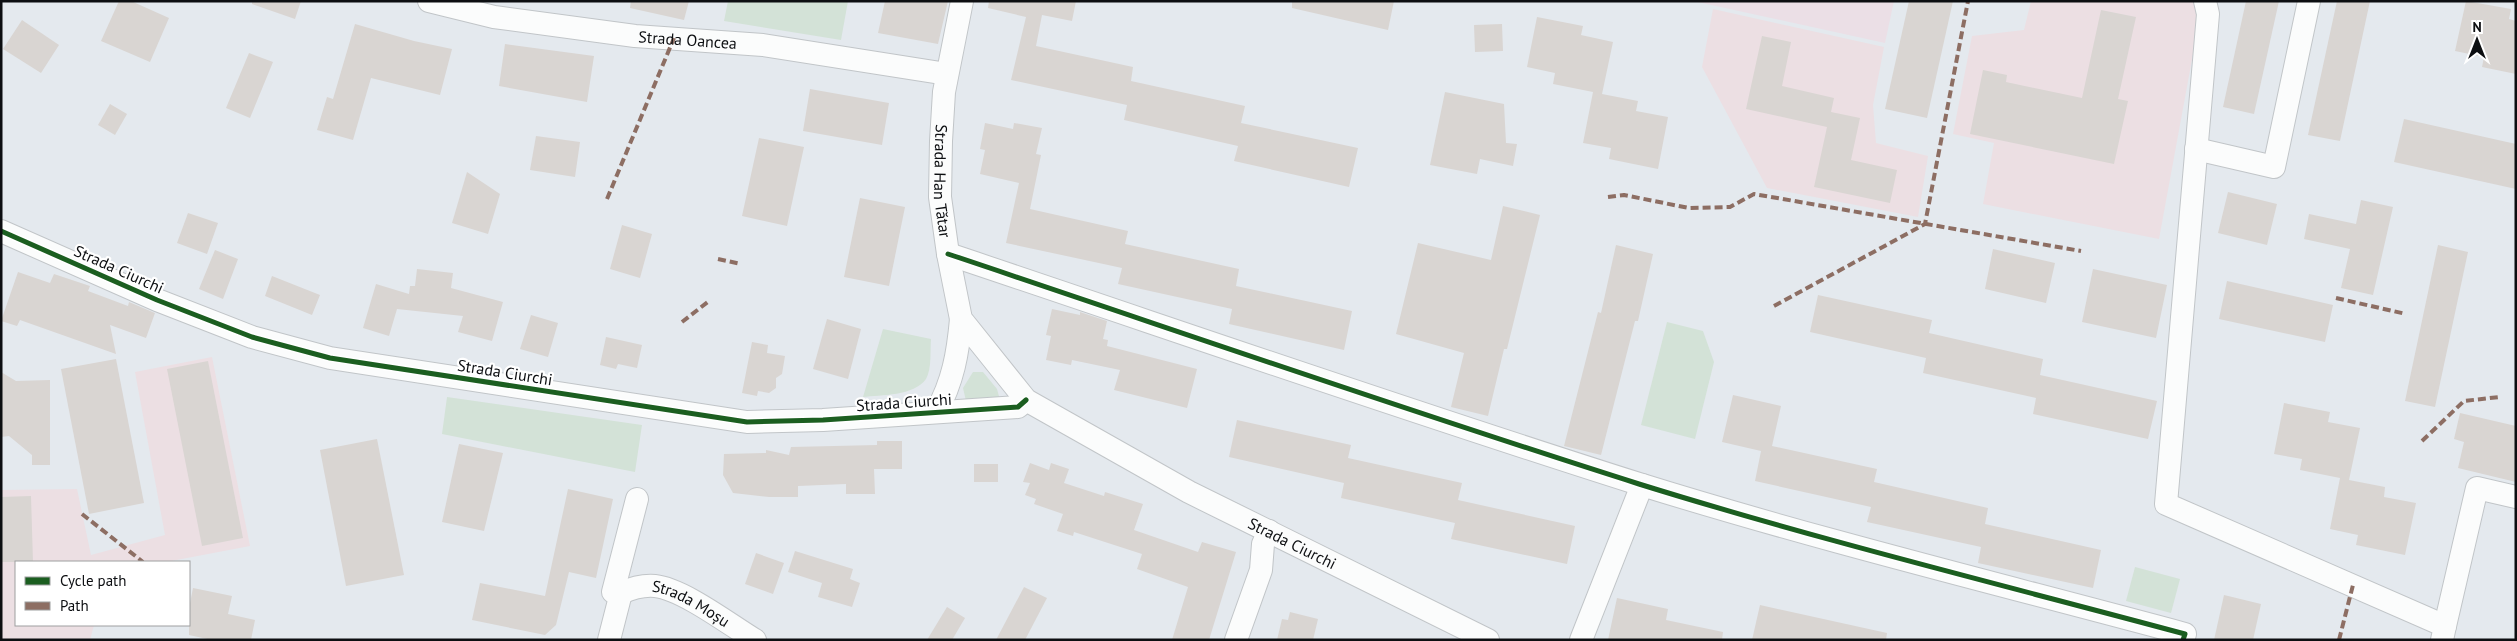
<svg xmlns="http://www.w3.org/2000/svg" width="2517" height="641" viewBox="0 0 2517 641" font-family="'PT Sans',sans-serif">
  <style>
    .education { fill: #ecdfe3 }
    .medical { fill: #ebdfe6 }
    .green { fill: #d3e2d7 }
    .building { fill: #d9d5d2 }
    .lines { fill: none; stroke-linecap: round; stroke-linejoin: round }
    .minor-casing { stroke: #c1c5c8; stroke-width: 24 }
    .minor { stroke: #fbfcfc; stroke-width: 22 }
    .quiet { stroke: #8d6e63; stroke-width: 4; stroke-dasharray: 8 4; stroke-linecap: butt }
    .cycleway-casing { stroke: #fff; stroke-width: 8 }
    .cycleway { stroke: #1b5e20; stroke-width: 5 }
    .labels { text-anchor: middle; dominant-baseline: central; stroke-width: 4.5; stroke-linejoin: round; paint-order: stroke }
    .street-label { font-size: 16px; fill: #0c0e11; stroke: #fff }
  </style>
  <rect width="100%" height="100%" fill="#e4e9ee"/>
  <g class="education">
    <path d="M2031,1H2194L2200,16L2159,239L1983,204L1994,143L1953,134L1972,36L2024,30Z"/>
    <path d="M1713,9L1884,47L1873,105L1876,143L1928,156L1918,217L1767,188L1702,67Z"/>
    <path d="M212,357L250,546L166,562H16V625H94L90,640H1V490L77,489L91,555L165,535L135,372Z"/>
  </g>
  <path class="medical" d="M1693,1H1894L1885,43Z"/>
  <g class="green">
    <path d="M728,1H848L841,40L724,21Z"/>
    <path d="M1667,322L1703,331L1714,362L1695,439L1641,425Z"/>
    <path d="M883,329L931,339C930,350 932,369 926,379C914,396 881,395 863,397Z"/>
    <path d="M973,372H983L997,389L1000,400L966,401L963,388Z"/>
    <path d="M447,397L642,425L635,472L442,434Z"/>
    <path d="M2135,567L2180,579L2171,613L2126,601Z"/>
  </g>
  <g class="building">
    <path d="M119,1H131L169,18L150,62L101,41Z"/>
    <path d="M252,1H301L295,19L252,4Z"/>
    <path d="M631,1H689L684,20L630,8Z"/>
    <path d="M885,1H948L938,44L878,33Z"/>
    <path d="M989,1H1076L1072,21L1042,15L1036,46L1133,67L1131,81L1245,106L1241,123L1358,148L1349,187L1234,161L1238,146L1124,120L1127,105L1011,80L1026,17L988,8Z"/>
    <path d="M1292,1H1394L1388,30L1292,8Z"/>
    <path d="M1909,1H1953L1927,118L1885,109Z"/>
    <path d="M2246,1H2279L2254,114L2223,107Z"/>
    <path d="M2337,1H2370L2340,141L2308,135Z"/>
    <path d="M2466,1L2511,9L2509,19L2516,21V74L2482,67L2484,57L2455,51Z"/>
    <path d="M2101,10L2136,17L2118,99L2128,101L2114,164L1970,134L1983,70L2007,75L2006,82L2082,98Z"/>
    <path d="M1537,17L1583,26L1581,35L1613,42L1602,94L1638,101L1636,111L1668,117L1658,169L1609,159L1611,148L1583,143L1593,92L1553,84L1555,73L1527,67Z"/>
    <path d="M22,20L59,45L41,73L3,49Z"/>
    <path d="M355,24L414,41L452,49L440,95L371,78L353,140L317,130L327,97L333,99Z"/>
    <path d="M1502,24L1503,51L1475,52L1474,25Z"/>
    <path d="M1762,36L1791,42L1782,86L1834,98L1831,112L1860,118L1851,160L1897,170L1890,203L1814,187L1827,127L1746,109Z"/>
    <path d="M505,44L594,56L587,102L499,86Z"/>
    <path d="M249,53L273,62L250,118L226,108Z"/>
    <path d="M810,89L889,103L882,145L803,131Z"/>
    <path d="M1445,92L1504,104L1506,143L1517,144L1513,166L1480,159L1477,174L1430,165Z"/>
    <path d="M110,104L127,114L115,135L98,125Z"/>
    <path d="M2404,119L2516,144V189L2394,162Z"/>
    <path d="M985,123L1013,129L1014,123L1042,128L1036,154L1041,155L1030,209L1128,231L1125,244L1239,269L1236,286L1352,311L1344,350L1229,324L1232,309L1118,284L1122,268L1006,243L1019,183L980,174L985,150L980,149Z"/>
    <path d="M536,136L580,142L575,177L530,170Z"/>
    <path d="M759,138L804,147L787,226L742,216Z"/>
    <path d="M467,172L500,194L488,234L452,223Z"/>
    <path d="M2228,192L2277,204L2267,245L2218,233Z"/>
    <path d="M860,198L905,207L889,286L844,277Z"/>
    <path d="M2361,200L2393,207L2373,295L2341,288L2350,249L2304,239L2309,214L2356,224Z"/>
    <path d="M1503,206L1540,215L1507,349H1504L1488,416L1451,407L1464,353L1396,334L1418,243L1491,260Z"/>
    <path d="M188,213L218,223L207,254L177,243Z"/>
    <path d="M622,225L652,234L640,278L610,269Z"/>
    <path d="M1616,245L1653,254L1638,321H1635L1601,455L1564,446L1598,312L1601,313Z"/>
    <path d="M2438,245L2468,252L2435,407L2405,401Z"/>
    <path d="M1993,249L2055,263L2046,303L1985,289Z"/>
    <path d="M215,250L238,259L223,299L199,289Z"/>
    <path d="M417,269L453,273L451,288L503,302L492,341L458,332L463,316L397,309L389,336L363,328L376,284L409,294L410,286H415Z"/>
    <path d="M2093,269L2167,285L2156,338L2082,322Z"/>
    <path d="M18,272L50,283L54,274L90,286L88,291L128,306L129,302L155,313L146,338L110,325L116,354L20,320L17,326L1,321Z"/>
    <path d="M272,276L320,295L312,315L265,296Z"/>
    <path d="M2227,281L2333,305L2325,342L2219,319Z"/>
    <path d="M1818,295L1932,320L1929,333L2043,359L2040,375L2157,401L2148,439L2033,414L2036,398L1923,373L1926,358L1810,332Z"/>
    <path d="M1052,309L1080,315V312L1107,321L1103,339L1108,340L1107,346L1197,369L1187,408L1114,390L1120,370L1072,360L1071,365L1046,360L1051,336L1046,335Z"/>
    <path d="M531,315L558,323L548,357L520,349Z"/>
    <path d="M827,319L861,329L848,379L813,369Z"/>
    <path d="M606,337L642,345L637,368L618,364L616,369L600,365Z"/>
    <path d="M752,342L768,345L767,353L785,356L782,374L776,378V388L769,393L758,391L757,396L742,393Z"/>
    <path d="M116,359L144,503L89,514L61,369Z"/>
    <path d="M208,361L243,538L202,546L167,369Z"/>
    <path d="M1,372L16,381L50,380V465H32V455L9,436L1,437Z"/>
    <path d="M1733,395L1781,406L1772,446L1877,469L1874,482L1988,508L1985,524L2101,550L2093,588L1978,563L1981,547L1867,522L1871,507L1755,481L1761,451L1722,442Z"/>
    <path d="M2284,403L2330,412L2328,422L2360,428L2349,480L2385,487L2384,497L2416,503L2405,555L2356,545L2358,535L2330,529L2340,478L2300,470L2302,459L2274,454Z"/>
    <path d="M2460,413L2516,426V482L2458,468L2464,442L2454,439Z"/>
    <path d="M1237,420L1351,445L1348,458L1462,483L1458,500L1575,526L1567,564L1451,539L1455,523L1341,498L1344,483L1229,457Z"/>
    <path d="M377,439L404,575L346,586L320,450Z"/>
    <path d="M877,441H902V469H874L875,494H846V484L798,486V497H769L733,493L723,475L724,454L766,453V450L789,455L791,447L877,445Z"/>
    <path d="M459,444L503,453L484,531L442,522Z"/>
    <path d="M1030,463L1049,470L1051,463L1069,469L1064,483L1104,496L1105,492L1143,504L1134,530L1198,552L1202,542L1236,552L1209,640H1172L1188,587L1137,569L1142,554L1074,532L1073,536L1057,531L1063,514L1034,504L1036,499L1025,495L1030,483L1023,482Z"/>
    <rect x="974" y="464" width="24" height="18"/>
    <path d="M568,489L613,499L596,578L569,572L556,625L545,635L472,620L480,583L545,596Z"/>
    <path d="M31,496L33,562H1V497Z"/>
    <path d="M795,551L853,569L850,579L860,583L852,607L818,597L822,583L788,572Z"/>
    <path d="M756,553L784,563L773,594L745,584Z"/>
    <path d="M1024,587L1047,598L1025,640H996Z"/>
    <path d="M193,588L232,596L228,614L255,620L251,640H212L189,635V608Z"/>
    <path d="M2224,595L2261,604L2253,640H2214Z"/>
    <path d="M1617,598L1668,609L1666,620L1723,632L1722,640H1608Z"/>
    <path d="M1760,605L1887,633L1886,640H1752Z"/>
    <path d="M947,607L965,618L952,640H927Z"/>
    <path d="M1290,612L1318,619L1313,640H1277L1282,619L1288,620Z"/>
  </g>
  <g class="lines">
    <defs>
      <g id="minor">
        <path id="s1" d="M429,1L494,17L635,36L763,45L947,74"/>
        <path id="s2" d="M962,1L944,92L941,141L940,197L948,254L961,319L1026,400L1189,492L1488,640"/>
        <path d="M2205,1L2208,14L2166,504L2445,626L2442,640"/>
        <path d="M2196,149L2274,167L2309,1"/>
        <path d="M1,231L157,300L252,337L330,358L747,422L823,420L1018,407L1026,400"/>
        <path d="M948,254C1178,331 1408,411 1639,484C1819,540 2003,585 2185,634L2183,640"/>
        <path d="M936,412C953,382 958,353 961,319"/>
        <path id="s3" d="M621,593C632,588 644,585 655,586C683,589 730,625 755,640"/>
        <path d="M2445,626L2477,488L2516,497"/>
        <path d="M609,640L621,593L613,592L637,499"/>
        <path d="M1236,640L1261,570L1263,544L1269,531"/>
        <path d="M1581,640L1642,485"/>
      </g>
    </defs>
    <use href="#minor" class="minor-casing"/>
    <use href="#minor" class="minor"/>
    <g class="quiet">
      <path d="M1608,197L1624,195L1689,208L1730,207L1754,194L2081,251"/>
      <path d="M607,199L674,38"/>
      <path d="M718,259L741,264"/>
      <path d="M2336,298L2406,314"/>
      <path d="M1774,306L1925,224L1968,1"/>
      <path d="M682,322L709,301"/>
      <path d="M2422,441L2464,401L2499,397"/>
      <path d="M82,514L143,562"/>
      <path d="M2339,640L2353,585"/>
    </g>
    <defs>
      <g id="cycleway">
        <path d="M1,231L157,300L252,337L330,358L747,422L823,420L1018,407L1026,400"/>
        <path d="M948,254C1178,331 1408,411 1639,484C1819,540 2003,585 2185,634L2183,640"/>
      </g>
    </defs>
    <use href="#cycleway" class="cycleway-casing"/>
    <use href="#cycleway" class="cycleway"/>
  </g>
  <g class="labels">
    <g class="street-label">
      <text stroke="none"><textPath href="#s1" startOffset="262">Strada Oancea</textPath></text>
      <text stroke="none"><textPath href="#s2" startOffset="182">Strada Han Tătar</textPath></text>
      <text transform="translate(119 269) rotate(24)">Strada Ciurchi</text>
      <text transform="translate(505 372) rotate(9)">Strada Ciurchi</text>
      <text transform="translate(904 402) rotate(-4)">Strada Ciurchi</text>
      <text stroke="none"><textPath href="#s2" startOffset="728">Strada Ciurchi</textPath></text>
      <text stroke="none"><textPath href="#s3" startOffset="75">Strada Moșu</textPath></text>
    </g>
  </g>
  <rect width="2517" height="641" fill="none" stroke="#0c0e11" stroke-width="5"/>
  <rect x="15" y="561" width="175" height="65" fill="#ffffff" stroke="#9e9fa0"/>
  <rect x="25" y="577" width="25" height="8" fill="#1b5e20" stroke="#9e9fa0"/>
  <text x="60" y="586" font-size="15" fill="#0c0e11">Cycle path</text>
  <rect x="25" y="602" width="25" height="8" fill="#8d6e63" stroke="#9e9fa0"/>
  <text x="60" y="611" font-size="15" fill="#0c0e11">Path</text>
  <g transform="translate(2477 40)" stroke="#ffffff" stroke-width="4" paint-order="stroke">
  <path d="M0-4L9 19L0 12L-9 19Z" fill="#0c0e11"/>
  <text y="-8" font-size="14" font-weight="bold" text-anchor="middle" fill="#0c0e11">N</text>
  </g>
</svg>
